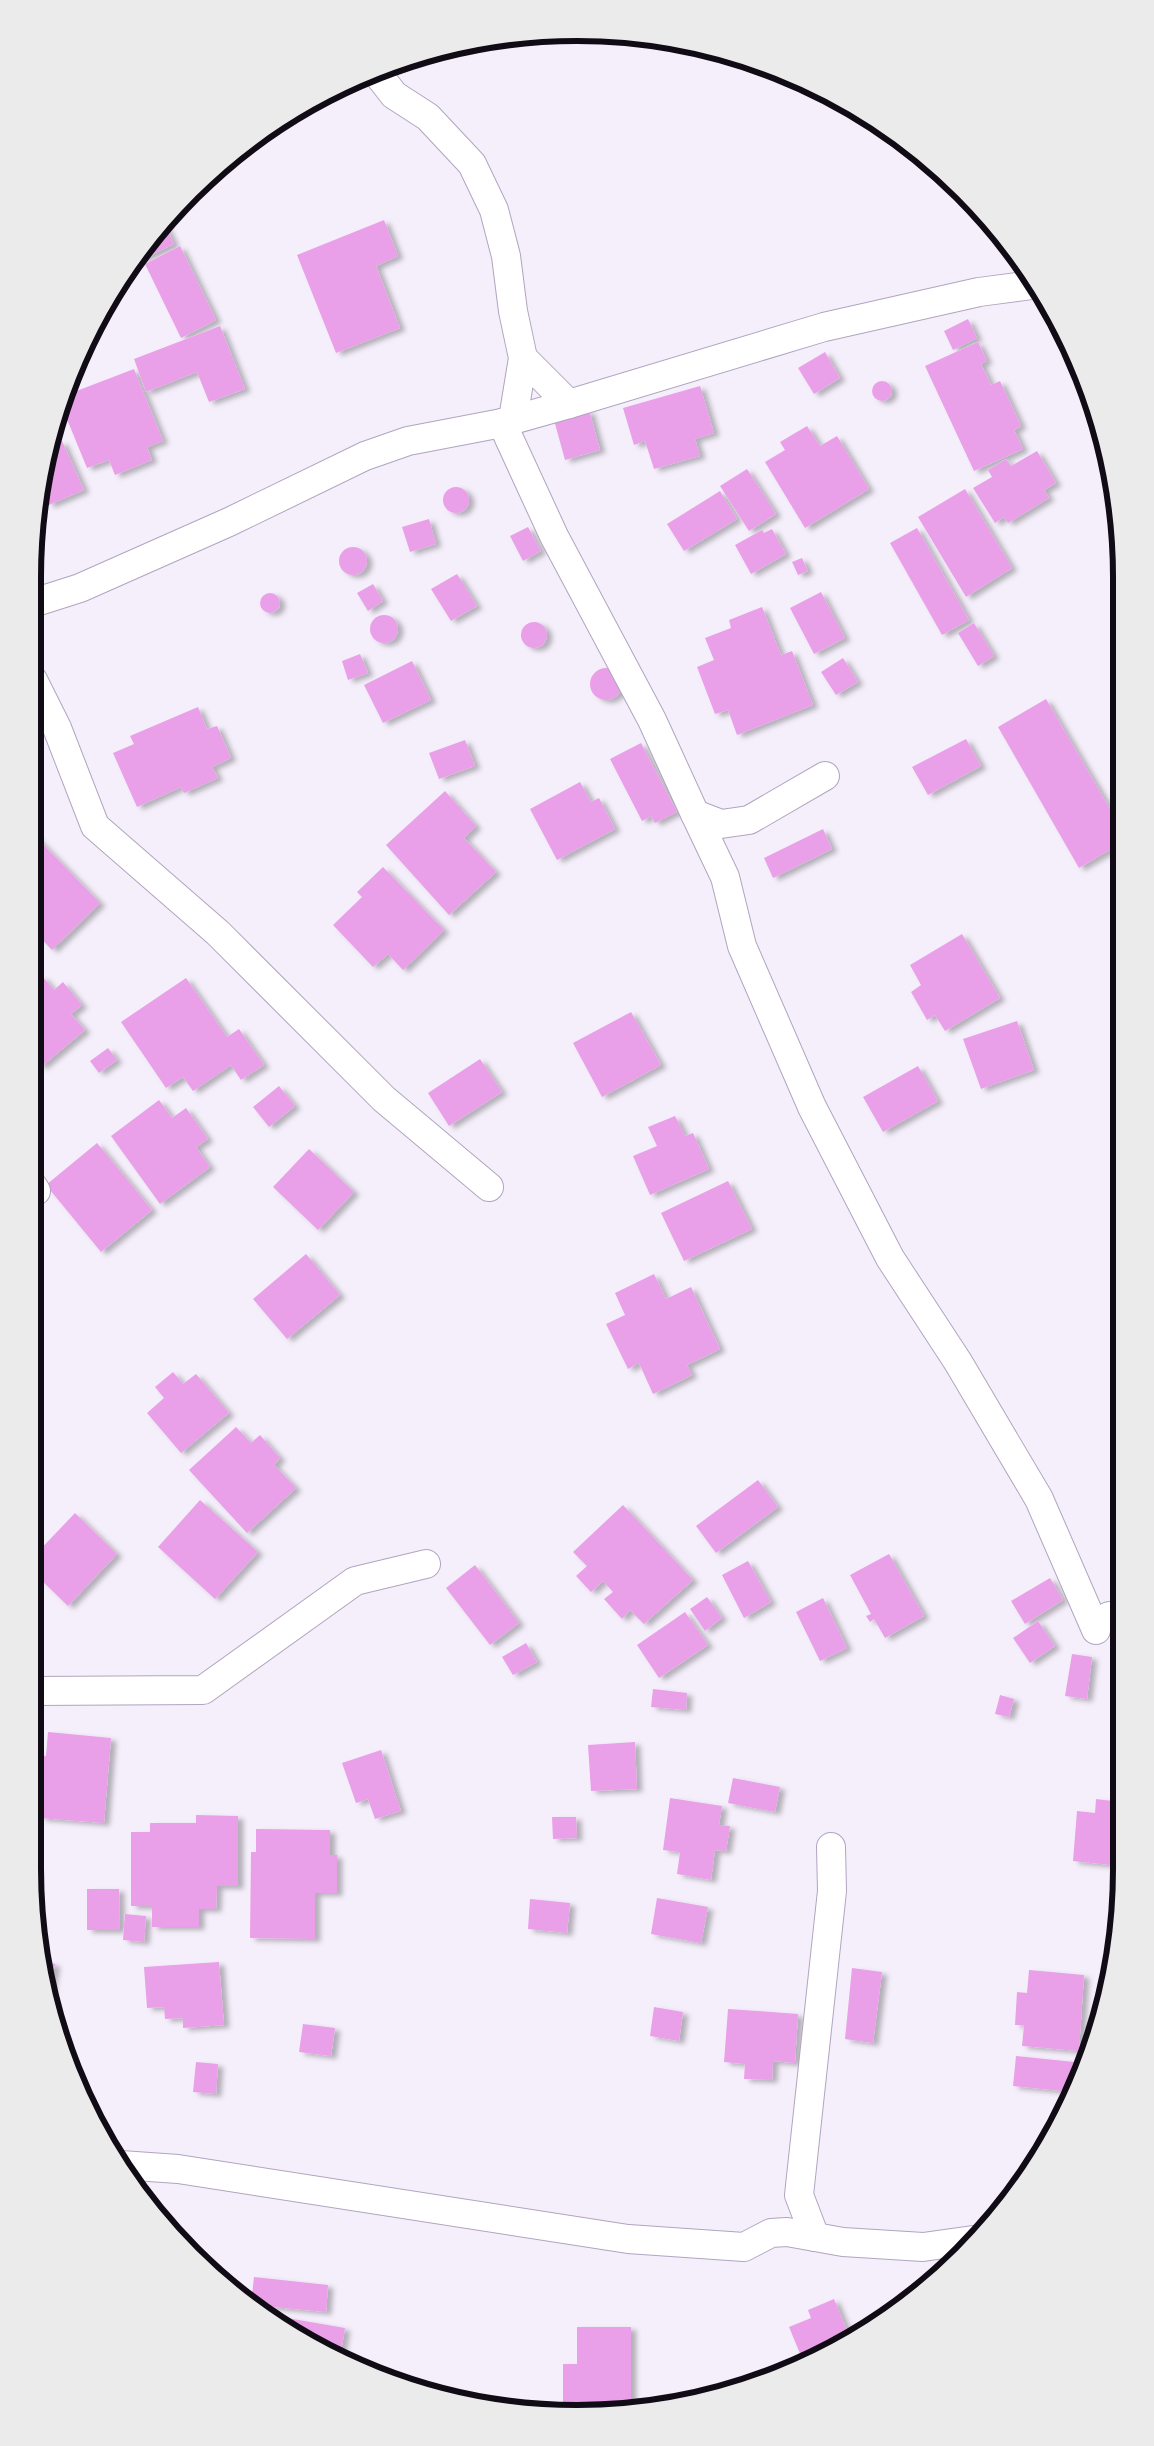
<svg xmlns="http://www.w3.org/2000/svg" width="1154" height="2446" viewBox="0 0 1154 2446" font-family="Quicksand,sans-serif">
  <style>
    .building { fill: #e9a0e8; filter: url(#shadow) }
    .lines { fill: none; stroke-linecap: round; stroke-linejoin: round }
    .minor-casing { stroke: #b1a4c0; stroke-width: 30 }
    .minor { stroke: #fff; stroke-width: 28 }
    .rim { fill: none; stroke: #100b15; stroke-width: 6 }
  </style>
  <defs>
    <filter id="shadow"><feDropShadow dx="5.5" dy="3" stdDeviation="2.5" flood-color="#0004"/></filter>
  </defs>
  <rect width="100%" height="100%" fill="#f5effb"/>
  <g class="building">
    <path d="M384,220L398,256L376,266L400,328L336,353L297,255Z"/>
    <path d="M165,225L174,244L134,263L142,253Z"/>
    <path d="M180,246L216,320L181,338L145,264Z"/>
    <path d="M968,319L977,338L953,350L944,331Z"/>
    <path d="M220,326L245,389L209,402L197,372L146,392L134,359Z"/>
    <path d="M978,342L987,361L981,364L991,385L1000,381L1021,426L1014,430L1023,449L974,471L925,366Z"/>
    <path d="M825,352L840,378L814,394L798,368Z"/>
    <path d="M134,369L163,441L147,447L152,460L115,475L109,460L87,468L62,407L66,395Z"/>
    <circle cx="882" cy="391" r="10"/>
    <path d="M700,386L714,433L695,439L700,456L654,469L645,441L634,445L623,408Z"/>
    <path d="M589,410L600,450L565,460L554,420Z"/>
    <path d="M807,426L820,446L837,436L869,489L805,528L765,462L785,450L780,442Z"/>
    <path d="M62,441L84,490L49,505L41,488L43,470L50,446Z"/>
    <path d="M1037,451L1056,483L1044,490L1049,498L1008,523L1004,517L995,523L973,488L992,477L988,470L1006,459L1011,466Z"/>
    <path d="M747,469L776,514L749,531L720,486Z"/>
    <circle cx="456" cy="500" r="13"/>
    <path d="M965,489L1012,568L966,597L918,517Z"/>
    <path d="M720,491L737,519L684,551L667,524Z"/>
    <path d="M429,519L436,544L410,552L402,527Z"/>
    <path d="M528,527L541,551L523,561L510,536Z"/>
    <path d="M917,528L969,620L942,635L890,543Z"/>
    <path d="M772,529L786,554L751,574L735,545L762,530L764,533Z"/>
    <circle cx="353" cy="561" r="14"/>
    <path d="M802,558L808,571L798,575L792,562Z"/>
    <path d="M457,574L477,606L451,621L431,589Z"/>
    <path d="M373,584L383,601L368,611L357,593Z"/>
    <path d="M821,592L845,638L814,654L790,608Z"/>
    <circle cx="270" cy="603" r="10"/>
    <path d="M762,607L781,655L792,651L813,705L737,735L728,710L715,714L697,667L714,660L705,638L731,628L729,620Z"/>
    <circle cx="384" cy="629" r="14"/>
    <circle cx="534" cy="635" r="13"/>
    <path d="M974,623L994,656L978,666L958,633Z"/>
    <path d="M360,654L368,673L348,680L342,661Z"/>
    <path d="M843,658L858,682L836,695L821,672Z"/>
    <path d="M412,661L431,700L383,723L364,685Z"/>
    <circle cx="606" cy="684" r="16"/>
    <path d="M1046,699L1118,823V845L1079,868L998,727Z"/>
    <path d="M198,707L207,729L217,726L231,758L212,767L218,778L184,793L181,787L137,807L113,753L134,744L130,736Z"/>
    <path d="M966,739L981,766L928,795L912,767Z"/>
    <path d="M465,740L475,766L439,779L429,753Z"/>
    <path d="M641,743L677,812L655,823L651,816L642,821L610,759Z"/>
    <path d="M580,782L591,802L599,798L615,829L557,860L530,809Z"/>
    <path d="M445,791L476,826L464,838L496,872L449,915L386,845Z"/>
    <path d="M823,829L832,849L773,878L764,858Z"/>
    <path d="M33,834L100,903L52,950L33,930Z"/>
    <path d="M383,867L444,930L403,970L388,954L373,967L333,925L362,897L357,892Z"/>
    <path d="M962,934L1000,998L945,1031L935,1015L927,1020L911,992L921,985L910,965Z"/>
    <path d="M42,976L54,990L63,982L82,1005L71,1014L85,1030L41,1067L33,1057V984Z"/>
    <path d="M186,978L227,1037L239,1029L264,1065L241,1080L231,1065L193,1091L183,1077L166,1088L121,1022Z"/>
    <path d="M631,1012L661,1065L602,1097L573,1043Z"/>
    <path d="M1017,1021L1034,1070L981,1089L963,1039Z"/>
    <path d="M108,1048L117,1060L99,1073L90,1061Z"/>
    <path d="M480,1059L502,1092L449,1126L428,1093Z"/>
    <path d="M918,1066L938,1101L883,1132L863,1097Z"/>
    <path d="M279,1086L295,1106L269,1127L253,1107Z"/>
    <path d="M159,1100L172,1118L186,1108L208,1139L196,1147L210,1167L160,1204L111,1136Z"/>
    <path d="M675,1116L685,1136L693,1133L709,1169L650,1195L633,1156L657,1146L648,1127Z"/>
    <path d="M97,1143L152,1210L101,1252L46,1185Z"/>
    <path d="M309,1149L354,1192L318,1230L273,1187Z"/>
    <path d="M728,1181L752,1229L684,1261L661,1213Z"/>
    <path d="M306,1254L340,1295L287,1339L253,1299Z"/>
    <path d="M654,1274L666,1299L691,1287L720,1349L687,1365L692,1375L653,1394L639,1363L628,1369L606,1324L625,1315L615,1293Z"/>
    <path d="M173,1372L183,1384L196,1374L229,1413L181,1453L147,1413L164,1398L155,1387Z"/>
    <path d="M236,1427L251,1443L260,1435L280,1458L274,1465L296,1488L247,1533L189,1470Z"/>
    <path d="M758,1480L778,1507L716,1553L696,1526Z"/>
    <path d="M200,1500L258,1552L215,1599L158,1547Z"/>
    <path d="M623,1505L693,1580L644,1624L630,1610L622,1619L604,1599L613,1592L603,1581L591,1592L576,1576L587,1566L573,1552Z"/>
    <path d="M75,1513L117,1554L68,1606L33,1572V1557Z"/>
    <path d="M889,1554L924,1616L885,1638L874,1619L870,1622L866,1616L871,1614L850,1575Z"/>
    <path d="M748,1561L771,1602L744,1618L722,1575Z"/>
    <path d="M475,1565L519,1623L490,1645L446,1588Z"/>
    <path d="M1050,1578L1063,1600L1025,1624L1011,1601Z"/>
    <path d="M707,1597L722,1618L705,1631L690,1609Z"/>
    <path d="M823,1598L847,1648L820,1661L796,1612Z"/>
    <path d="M685,1612L708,1645L659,1678L637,1645Z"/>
    <path d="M1038,1621L1055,1646L1030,1663L1013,1638Z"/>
    <path d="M526,1643L537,1662L513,1675L502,1657Z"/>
    <path d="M1072,1654L1092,1657L1087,1699L1065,1696Z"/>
    <path d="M653,1689L687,1693L686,1710L651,1707Z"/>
    <path d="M1000,1695L1014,1699L1009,1717L995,1714Z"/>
    <path d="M48,1732L111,1738L104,1823L40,1818L41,1801H33V1755L46,1756Z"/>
    <path d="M635,1742L637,1789L591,1791L588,1745Z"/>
    <path d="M381,1750L401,1811L375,1819L368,1799L356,1803L342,1763Z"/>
    <path d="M733,1778L780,1787L775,1812L728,1803Z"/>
    <path d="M670,1798L722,1806L719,1825L730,1826L726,1851L715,1850L711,1880L677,1874L680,1852L663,1850Z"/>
    <path d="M1096,1799L1121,1802V1866L1073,1861L1077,1811L1095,1813Z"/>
    <path d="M196,1815L238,1816V1886H217L216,1909H199V1927H152V1906H131V1832H150V1823H196Z"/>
    <path d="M552,1817H576L577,1838L553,1839Z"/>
    <path d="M256,1829L330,1830V1855H337V1893H315V1939L250,1938L251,1852H256Z"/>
    <path d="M87,1889H119L120,1930H87Z"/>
    <path d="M657,1898L708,1907L701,1943L651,1934Z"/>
    <path d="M530,1899L570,1903L567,1933L528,1929Z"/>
    <path d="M125,1914L146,1916L144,1942L123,1940Z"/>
    <path d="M42,1961L55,1964L49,1997L43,1975Z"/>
    <path d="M219,1962L224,2025L183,2028V2018L165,2019L164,2007L147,2008L144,1967Z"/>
    <path d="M852,1968L882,1972L873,2043L845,2039Z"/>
    <path d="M1029,1970L1084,1975L1079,2051L1022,2046L1024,2025H1015L1017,1992L1027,1993Z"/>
    <path d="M654,2007L683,2012L679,2041L650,2036Z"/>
    <path d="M728,2009L798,2014L795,2063L773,2061L772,2080L744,2079L745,2064L724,2062Z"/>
    <path d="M303,2024L335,2028L331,2056L299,2052Z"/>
    <path d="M1016,2056L1084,2063L1072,2092L1013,2086Z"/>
    <path d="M196,2062L218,2064L216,2094L193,2092Z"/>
    <path d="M254,2277L328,2285L326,2312L253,2305L251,2304Z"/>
    <path d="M834,2299L850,2338L818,2357L804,2363L789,2327L811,2318L808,2310Z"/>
    <path d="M264,2314L345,2328L340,2357L275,2322Z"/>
    <path d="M577,2327H631V2404H563V2364H577Z"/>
  </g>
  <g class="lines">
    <defs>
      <g id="minor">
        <path d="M376,72L394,95L428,117L472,164L494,210L506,256L513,311L523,358L513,419"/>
        <path d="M523,358L569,404"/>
        <path d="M502,423L554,536L652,720L695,814L721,824L749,820L825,776"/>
        <path d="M33,603L80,588L229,522L365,456L408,441L502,423L569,404L824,327L979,292L1032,285"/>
        <path d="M33,680L57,728L95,826L218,933L384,1099L489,1187"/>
        <path d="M695,814L725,877L742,946L812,1107L890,1258L958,1362L1039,1499L1096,1630"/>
        <path d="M33,1186L36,1191"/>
        <path d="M1109,1616L1121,1618"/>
        <path d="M33,1691L203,1690L355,1581L426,1564"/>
        <path d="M121,2165L178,2169L628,2239L744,2247L771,2233L787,2232L843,2242L923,2247L973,2240"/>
        <path d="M815,2237L799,2195L832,1891L831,1847"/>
      </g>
    </defs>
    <use href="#minor" class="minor-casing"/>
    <use href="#minor" class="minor"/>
  </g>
  <path d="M0 0H1154V2446H0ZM577 41H577A536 536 0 0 1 1113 577V1869A536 536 0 0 1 577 2405H577A536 536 0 0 1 41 1869V577A536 536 0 0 1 577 41Z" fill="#ecebec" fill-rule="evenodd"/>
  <path class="rim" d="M577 41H577A536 536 0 0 1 1113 577V1869A536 536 0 0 1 577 2405H577A536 536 0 0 1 41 1869V577A536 536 0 0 1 577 41Z"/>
</svg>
